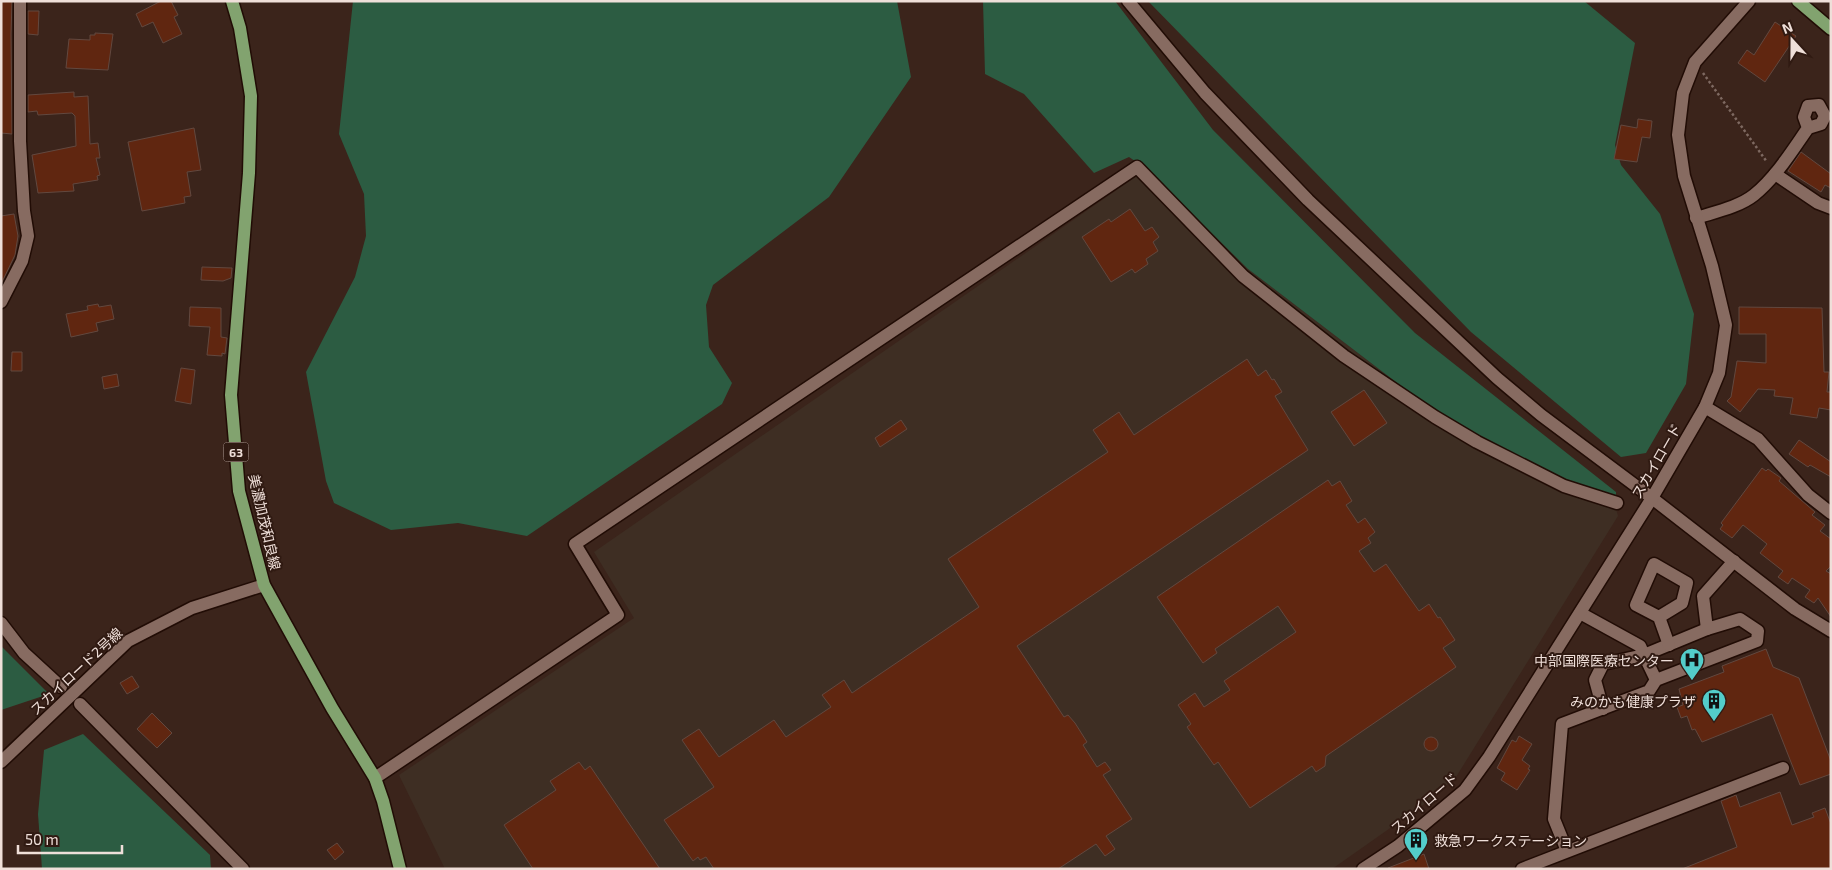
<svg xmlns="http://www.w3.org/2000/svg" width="1832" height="870" viewBox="0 0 1832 870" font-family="'Exo 2','Noto Sans JP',sans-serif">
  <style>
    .commercial { fill: #3e2e23 }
    .green { fill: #2c5c42 }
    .building { fill: #602610; stroke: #62483f }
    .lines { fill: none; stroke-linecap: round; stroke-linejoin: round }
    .minor-casing { stroke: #210c05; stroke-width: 15 }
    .major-casing { stroke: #210c05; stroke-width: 15 }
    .path { stroke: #7e6961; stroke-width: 2.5; stroke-dasharray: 2.5 2.5; stroke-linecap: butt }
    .minor { stroke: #876b61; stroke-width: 12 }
    .major { stroke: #82a36f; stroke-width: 12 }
    .labels { text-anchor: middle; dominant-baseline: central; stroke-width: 4; stroke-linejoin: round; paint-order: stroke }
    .shield { fill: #301a12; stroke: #b6a49d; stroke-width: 1 }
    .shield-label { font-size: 12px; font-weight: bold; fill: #efdfd9 }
    .street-label { font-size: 14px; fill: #efdfd9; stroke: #301a12 }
    .poi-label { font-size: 14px; fill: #efdfd9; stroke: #301a12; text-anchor: end }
  </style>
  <rect width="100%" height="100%" fill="#3b241b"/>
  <path class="commercial" d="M1147,169L1248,269L1426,405L1616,509L1618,516L1456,777L1430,800L1332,869H445L399,775L634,618L594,552Z"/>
  <g class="green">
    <path d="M353,1H897L911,77L829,197L713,285L706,305L709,347L732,383L722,404L527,536L458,523L391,530L334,503L326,481L306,372L355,277L366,236L364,194L339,134Z"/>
    <path d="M983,1H1115L1213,130L1415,333L1616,492V509L1525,464L1426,405L1248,269L1147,169L1129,157L1094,173L1024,94L985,74Z"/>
    <path d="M1148,1H1584L1635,43L1615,145L1621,165L1660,214L1694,314L1686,384L1646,453L1621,457L1471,332Z"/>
    <path d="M1,646L49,694L1,710Z"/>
    <path d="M83,734L210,855L211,869H42L38,814L44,750Z"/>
  </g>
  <g class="building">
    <path d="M12,1L11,34L12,134L1,133V2Z"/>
    <path d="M161,1H171L178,15L174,17L182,34L163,43L153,22L142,27L136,14Z"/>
    <path d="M28,11H39L38,35L28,34Z"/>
    <path d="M1775,22L1796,36L1765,82L1738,63L1747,50L1754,55Z"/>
    <path d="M95,33L113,34L108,70L66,68L69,39L90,40V35H95Z"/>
    <path d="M74,92V97L88,96L90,144L98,143L100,158H96L100,175L97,176L98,180L73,184L74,191L38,193L32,155L76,146L75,116L72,113L38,115L37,111L28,112V95Z"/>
    <path d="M1638,119L1652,121L1650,138L1642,137L1637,162L1614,159L1621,125L1637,128Z"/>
    <path d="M194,128L201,170L187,172L191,196L184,197L185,203L142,211L128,142Z"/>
    <path d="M1801,152L1831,174V188L1825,185L1821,192L1788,171Z"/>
    <path d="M1130,209L1145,231L1152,227L1159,237L1153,242L1158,251L1146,259L1148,264L1135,273L1132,269L1111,282L1082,237L1109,219L1111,222Z"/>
    <path d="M14,214L18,236L15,255L1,284V216Z"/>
    <path d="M202,267L232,268L231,278L223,281L201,280Z"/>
    <path d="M98,304L99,307L111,305L114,319L96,323L98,331L71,337L66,314L88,310L87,306Z"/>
    <path d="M190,307L221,308V337L227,338L225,354L222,353V356L207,355L210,327L189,326Z"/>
    <path d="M1739,307L1822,308L1824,372H1829L1827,392H1831V410L1819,408L1817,418L1790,414L1793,398L1774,396L1775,390L1758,389L1740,412L1727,401L1731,397L1737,361L1766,363V334H1739Z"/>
    <path d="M12,352H22V371H11Z"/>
    <path d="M1247,359L1258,376L1266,370L1272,380L1274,379L1282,392L1275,396L1308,450L1017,646L1064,717L1068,715L1075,723L1087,742L1083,745L1097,767L1105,762L1111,770L1103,775L1132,819L1106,836L1115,849L1105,856L1096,844L1058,869H714L706,857L700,860L698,857L693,861L664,820L714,787L682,740L699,729L719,757L774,720L786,737L831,707L822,695L844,680L852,693L979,607L948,559L1108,452L1093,430L1119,412L1134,435Z"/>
    <path d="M181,368L195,370L191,404L175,401Z"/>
    <path d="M117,374L119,386L104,389L102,377Z"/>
    <path d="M1364,390L1387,423L1354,446L1331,412Z"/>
    <path d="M901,420L907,429L880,447L875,438Z"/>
    <path d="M1799,440L1831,462V477L1810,465L1808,467L1789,454Z"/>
    <path d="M1762,468L1766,471L1768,469L1781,478L1779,481L1815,512L1812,515L1825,525L1820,531L1831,539V566L1826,571L1831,574V617L1818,598L1814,603L1805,597L1810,590L1792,578L1788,584L1778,577L1783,571L1760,553L1767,544L1743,525L1732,538L1720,529L1723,525L1721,523Z"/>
    <path d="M1328,480L1332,486L1340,481L1352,501L1346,505L1358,523L1365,518L1375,532L1368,538L1371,543L1359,551L1374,572L1386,564L1419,611L1429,604L1438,618L1440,617L1455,640L1443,648L1456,667L1326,756L1325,766L1316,772L1312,766L1250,808L1218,762L1214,765L1187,727L1191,724L1178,705L1195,693L1204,707L1230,690L1224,681L1296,632L1278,606L1215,649L1217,653L1203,663L1157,597Z"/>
    <path d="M1766,649L1773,667L1799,678L1831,761V774L1800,785L1772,714L1702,742L1695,729L1692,730L1687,716L1681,718L1677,707L1683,705L1679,689L1724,672L1722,666Z"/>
    <path d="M132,676L139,687L127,694L120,683Z"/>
    <path d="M152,713L172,733L157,748L137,729Z"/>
    <path d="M1519,736L1532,744L1522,760L1530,766L1528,769L1530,770L1517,790L1501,780L1505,773L1497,768L1512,740L1516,742Z"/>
    <circle cx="1431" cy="744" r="7"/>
    <path d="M579,762L585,770L590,766L660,869H533L504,825L556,790L550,781Z"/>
    <path d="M1780,792L1792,825L1814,817L1812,813L1825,808L1831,824V869H1682L1737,847L1721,801L1736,795L1740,807Z"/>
    <path d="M337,843L344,852L335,860L327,850Z"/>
    <path d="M1424,854L1429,869H1389L1388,868Z"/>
  </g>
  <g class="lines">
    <defs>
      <g id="minor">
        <path d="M1128,1L1205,93L1308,200L1497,378L1541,415L1652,498L1795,609L1831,631"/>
        <path d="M1775,174L1818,203L1831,208"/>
        <path d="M1696,218C1715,212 1739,207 1754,195C1776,177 1792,151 1808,128L1804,117L1808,106L1819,105L1825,116L1821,124L1808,128"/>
        <path d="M1,302L22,261L28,236L24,211L20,141V1"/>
        <path d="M1705,407L1758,439L1808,495L1831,513"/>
        <path d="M1580,613L1640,646L1644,655L1707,629"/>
        <path d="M1659,617L1682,603L1687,583L1654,564L1636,605L1659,617L1669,645"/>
        <path d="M1,623L24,653L61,687"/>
        <path d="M80,704L243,869"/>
        <path d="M1603,709L1595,680L1603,664L1644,655L1656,680"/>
        <path d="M1,762L128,641L192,608L264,585"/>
        <path d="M375,778L618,615L575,544L1137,167L1243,276L1344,356L1435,417L1477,442L1564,486L1617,503"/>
        <path d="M1567,851L1554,819L1562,724L1649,691L1656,680L1757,641L1758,631L1740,619L1707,629L1703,596L1734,561"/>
        <path d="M1363,869L1398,846L1465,790L1489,757L1652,498L1705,407L1719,373L1726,325L1712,266L1684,176L1678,135L1683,93L1695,62L1749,1"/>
        <path d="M1522,869L1783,768"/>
      </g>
      <g id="major">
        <path d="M232,1L240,28L251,96L249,173L231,395L239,491L264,585L332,708L375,778L383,801L400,869"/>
        <path d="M1798,1L1831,29"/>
      </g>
    </defs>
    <use href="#minor" class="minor-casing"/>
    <use href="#major" class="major-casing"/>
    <path class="path" d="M1703,73L1767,162"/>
    <use href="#minor" class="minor"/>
    <use href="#major" class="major"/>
  </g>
  <defs>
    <symbol id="hospital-pin" viewBox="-11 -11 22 30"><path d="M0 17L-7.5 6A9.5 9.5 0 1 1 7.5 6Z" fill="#53cdca" stroke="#301a12"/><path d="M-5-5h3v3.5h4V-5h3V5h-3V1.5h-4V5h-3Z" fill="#111"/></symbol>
    <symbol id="building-pin" viewBox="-11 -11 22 30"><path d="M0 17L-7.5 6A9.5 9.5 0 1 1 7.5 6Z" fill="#53cdca" stroke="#301a12"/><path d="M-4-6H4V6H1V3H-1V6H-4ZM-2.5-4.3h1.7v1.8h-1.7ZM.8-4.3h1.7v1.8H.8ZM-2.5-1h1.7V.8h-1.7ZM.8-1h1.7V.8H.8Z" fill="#111"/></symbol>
  </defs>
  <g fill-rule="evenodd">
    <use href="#hospital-pin" x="1678" y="646" width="28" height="38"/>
    <use href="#building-pin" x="1700" y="687" width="28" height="38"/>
    <use href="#building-pin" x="1402" y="826" width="28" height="38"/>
  </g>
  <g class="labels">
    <rect class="shield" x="223.5" y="442.5" width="25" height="19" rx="4"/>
    <g class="shield-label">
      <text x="236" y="452">63</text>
    </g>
    <g class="street-label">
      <text transform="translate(1656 461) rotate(-60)">スカイロード</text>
      <text transform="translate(265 522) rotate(77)">美濃加茂和良線</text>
      <text transform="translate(76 671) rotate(-43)">スカイロード2号線</text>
      <text transform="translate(1424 803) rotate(-41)">スカイロード</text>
    </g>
    <g class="poi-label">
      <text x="1674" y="660">中部国際医療センター</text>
      <text x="1696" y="701">みのかも健康プラザ</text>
      <text x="1434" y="840" text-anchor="start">救急ワークステーション</text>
    </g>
  </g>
  <rect width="1832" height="870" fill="none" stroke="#efdfd9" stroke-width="5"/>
  <g transform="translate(1792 40) rotate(339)" stroke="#301a12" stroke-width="4" paint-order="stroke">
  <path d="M0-4L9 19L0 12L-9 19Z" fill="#efdfd9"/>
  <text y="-8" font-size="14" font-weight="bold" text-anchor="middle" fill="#efdfd9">N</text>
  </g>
  <path d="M18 845v8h104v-8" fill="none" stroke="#efdfd9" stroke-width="2.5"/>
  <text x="25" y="845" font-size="15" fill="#efdfd9" stroke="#301a12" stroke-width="4" paint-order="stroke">50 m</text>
</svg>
